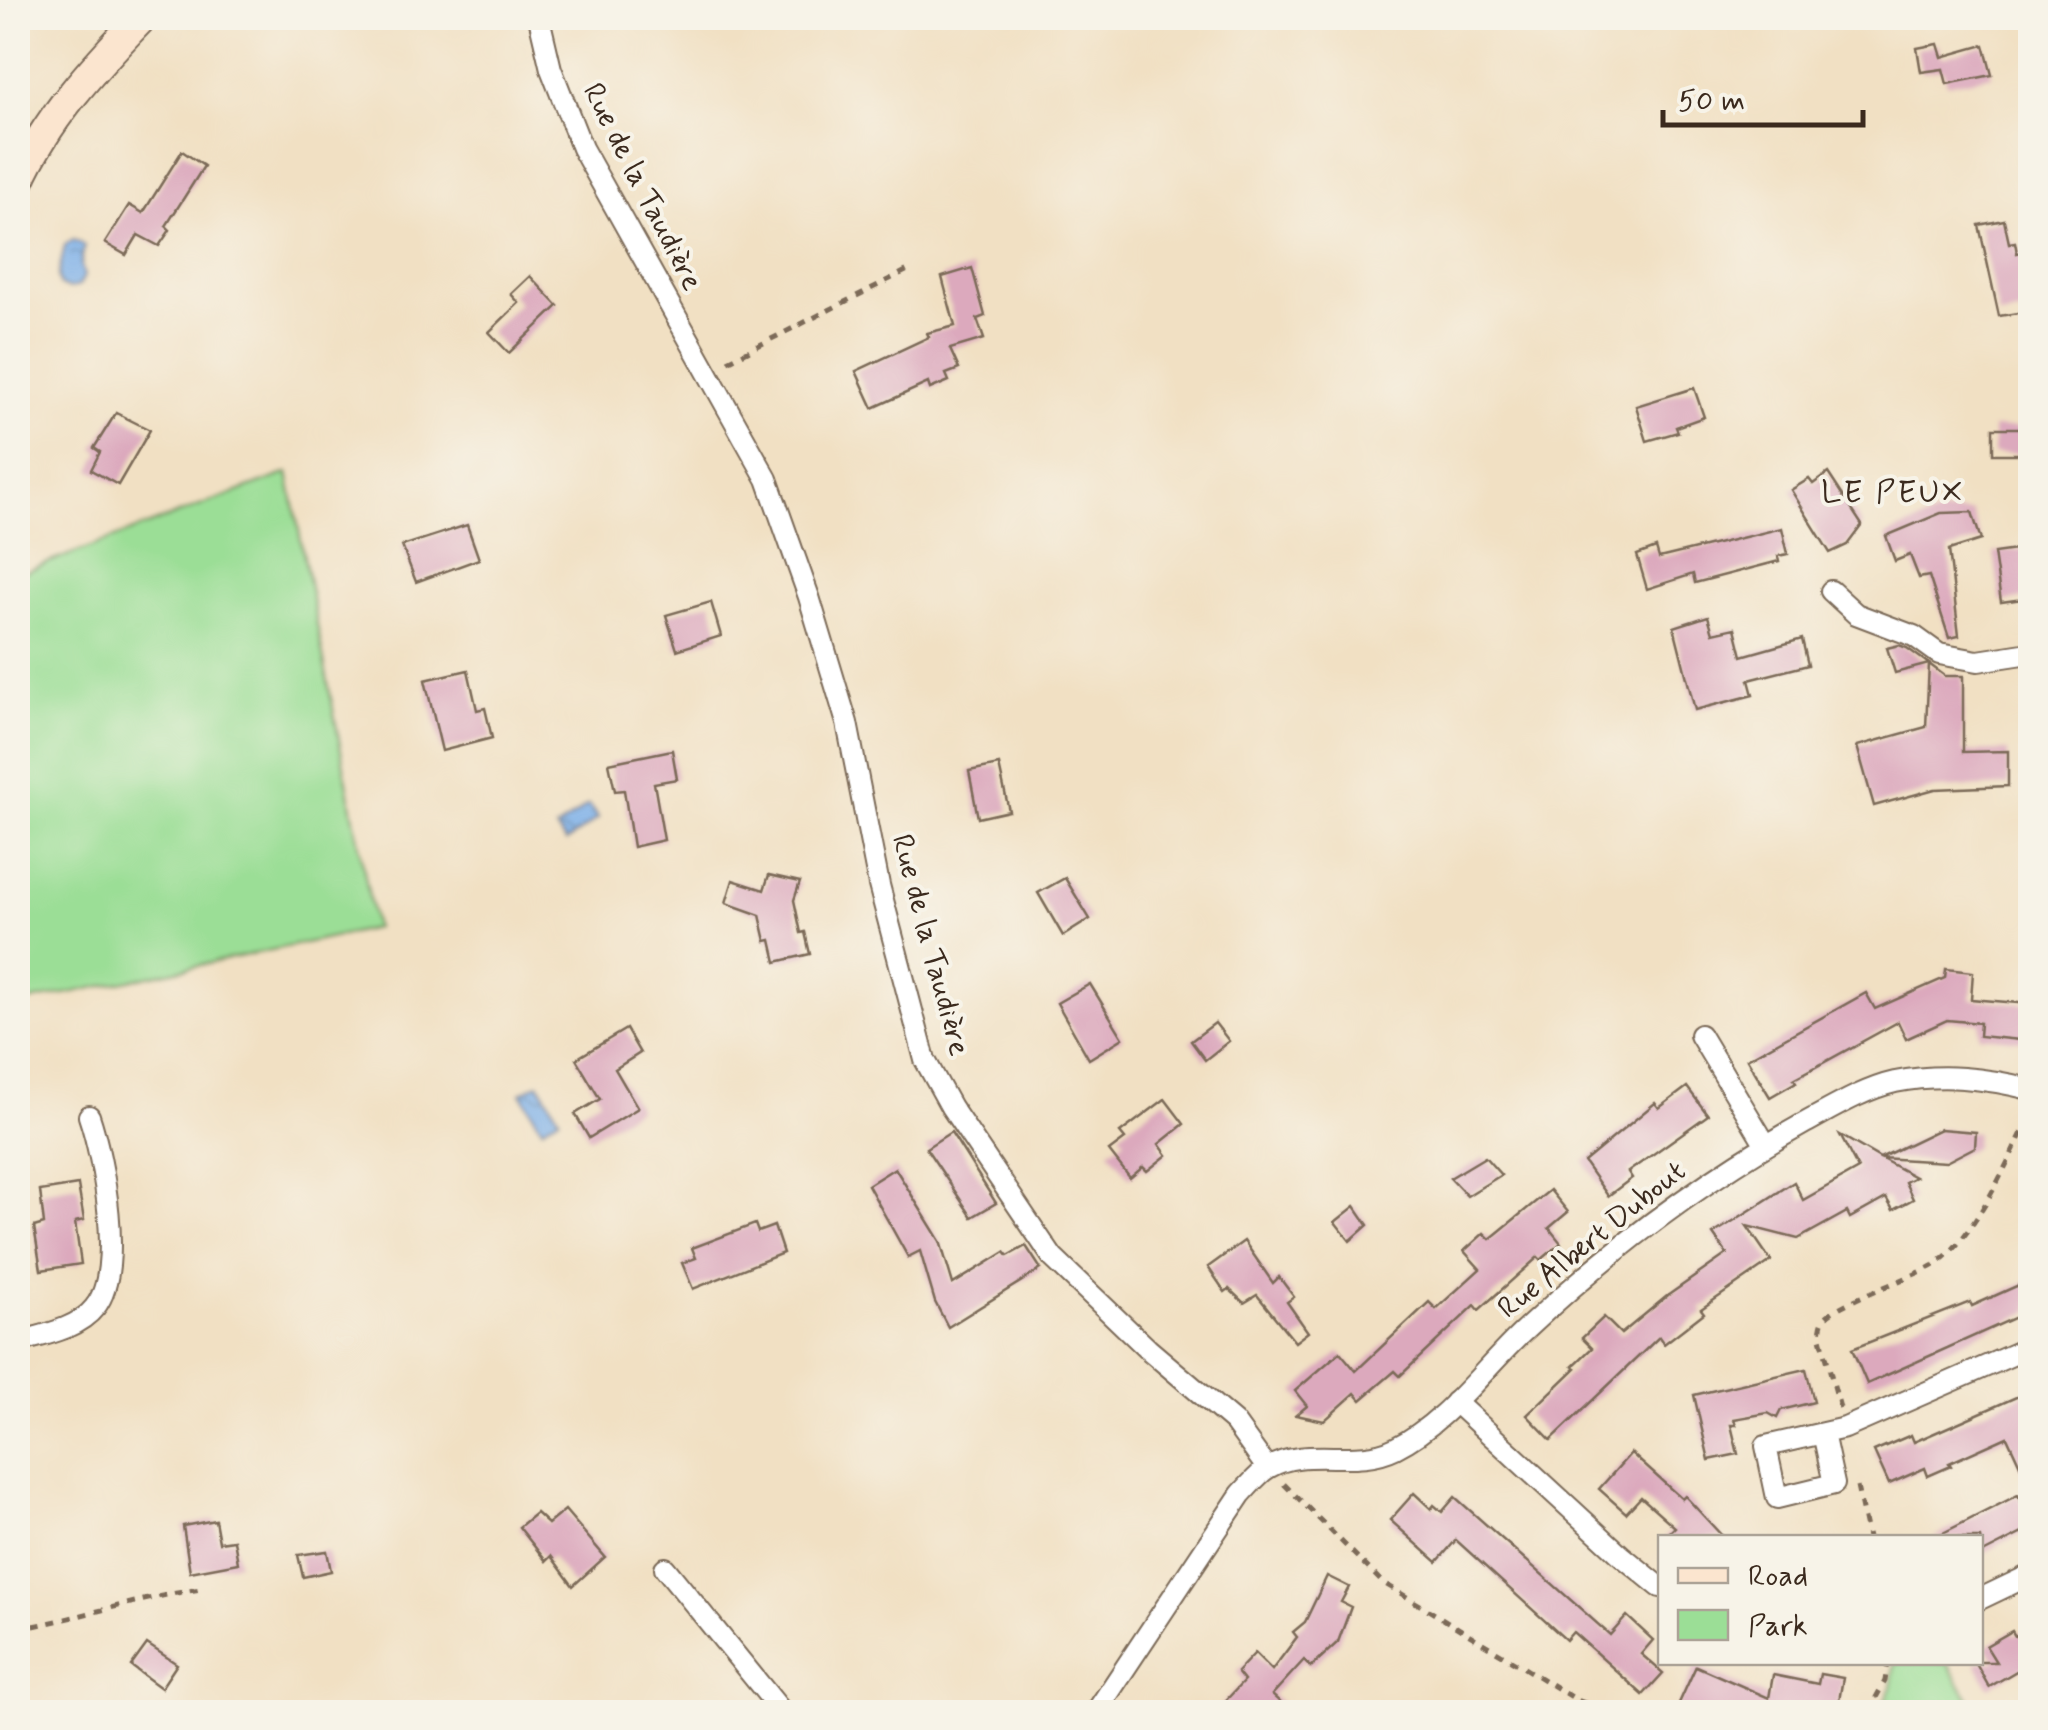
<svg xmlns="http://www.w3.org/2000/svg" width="2048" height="1730" viewBox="0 0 2048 1730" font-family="Mynerve,sans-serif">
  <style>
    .green { fill: #9bde96; stroke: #6b845a; stroke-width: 2.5 }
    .water { fill: url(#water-ripples); stroke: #5b6c83; stroke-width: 2.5 }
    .building { fill: #dca9bd }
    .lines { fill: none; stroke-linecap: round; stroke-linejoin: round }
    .street-casing { stroke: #7b6a58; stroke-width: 24 }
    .secondary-casing { stroke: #7b6a58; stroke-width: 34 }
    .path { stroke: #7b6a58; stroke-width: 5; stroke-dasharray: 8 8; stroke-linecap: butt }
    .street { stroke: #fff; stroke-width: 20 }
    .secondary { stroke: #fbe5cf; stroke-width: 30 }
    .labels { text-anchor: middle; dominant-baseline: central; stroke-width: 8; stroke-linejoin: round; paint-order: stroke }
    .street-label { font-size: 30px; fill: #3b2a1e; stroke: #f7f3e8 }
    .neighbourhood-label { font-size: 32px; letter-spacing: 2.5px; fill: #3b2a1e; stroke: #f7f3e8 }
  </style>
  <defs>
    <pattern id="water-ripples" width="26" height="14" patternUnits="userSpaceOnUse" patternTransform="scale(2.5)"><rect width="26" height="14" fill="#7bafe8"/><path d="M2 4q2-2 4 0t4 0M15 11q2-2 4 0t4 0" fill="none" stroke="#668fbb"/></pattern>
  </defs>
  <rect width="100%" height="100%" fill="#f7f3e8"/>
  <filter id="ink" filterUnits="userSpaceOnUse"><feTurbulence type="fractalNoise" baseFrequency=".01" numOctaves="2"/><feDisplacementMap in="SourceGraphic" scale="20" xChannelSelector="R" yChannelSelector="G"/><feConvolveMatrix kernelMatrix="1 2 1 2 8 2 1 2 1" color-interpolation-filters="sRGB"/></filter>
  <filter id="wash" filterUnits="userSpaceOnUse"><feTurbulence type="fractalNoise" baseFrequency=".0048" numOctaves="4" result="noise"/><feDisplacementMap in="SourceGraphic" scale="40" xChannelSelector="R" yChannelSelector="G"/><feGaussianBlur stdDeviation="2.25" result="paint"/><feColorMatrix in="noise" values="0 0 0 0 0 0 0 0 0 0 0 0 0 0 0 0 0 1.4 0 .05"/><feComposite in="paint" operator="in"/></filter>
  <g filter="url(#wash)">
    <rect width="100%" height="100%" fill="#f1e0c3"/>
    <g class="green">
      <path d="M288,473L375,928L18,1004V574Z"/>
      <path d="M1895,1662L1947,1663L1977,1712H1880L1891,1687Z"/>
    </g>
    <g class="water">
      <path d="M74,240L84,246L81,265L84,276L79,286L69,289L60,285L58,277L65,245Z"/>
      <path d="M588,805L598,818L566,842L556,829Z"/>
      <path d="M539,1083L559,1117L542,1128L521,1093Z"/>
    </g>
    <g id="blocks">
      <g class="building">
        <path d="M1938,44L1942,57L1984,45L1992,75L1947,84L1943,69L1921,72L1917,48Z"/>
        <path d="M182,151L204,166L166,226L170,230L159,246L138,235L126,255L105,243L129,205L143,213Z"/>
        <path d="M2004,220L2009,243L2015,242L2017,253L2022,252L2030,288V311L1999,316L1979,225Z"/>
        <path d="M972,268L985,316L977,319L984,339L950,349L959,369L946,374L949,381L930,389L928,383L873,408L856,371L929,337L927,333L955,326L942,277Z"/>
        <path d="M530,276L558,306L509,353L489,332L519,303L511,294Z"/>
        <path d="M1694,388L1704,417L1676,427L1678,432L1647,441L1636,406Z"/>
        <path d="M116,413L150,430L118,485L91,470L100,452L94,448Z"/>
        <rect x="1993" y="428" width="37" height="26"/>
        <path d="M1828,473L1862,525L1847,545L1830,553L1791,490L1809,479L1813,484Z"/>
        <path d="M1972,512L1981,540L1949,550L1959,636L1949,638L1929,576L1919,578L1910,555L1895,561L1886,536L1941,513Z"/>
        <path d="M467,525L479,559L416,582L402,546Z"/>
        <path d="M1782,528L1788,554L1778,556L1779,561L1695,583L1693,574L1647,589L1637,555L1656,548L1659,558Z"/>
        <path d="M2030,548V598L2001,602L1994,553Z"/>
        <path d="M711,602L721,636L677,650L666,615Z"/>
        <path d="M1708,616L1713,633L1735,628L1742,656L1802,639L1808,665L1749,680L1753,695L1695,710L1674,627Z"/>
        <path d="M1899,645L1907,648L1929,664L1895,673L1887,648Z"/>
        <path d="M1929,664L1945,676H1963V752L2008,751V786L1935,789L1874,806L1857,746L1926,727Z"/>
        <path d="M468,670L477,710L485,708L492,738L442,751L425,680Z"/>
        <path d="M672,750L677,779L654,783L664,840L633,847L624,790L615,791L609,763Z"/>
        <path d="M999,765L1009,811L978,818L969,771Z"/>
        <path d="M769,875L800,882L794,900L801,933L805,932L810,954L776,962L771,940L766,941L760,915L726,903L733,880L764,890Z"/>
        <path d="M1065,878L1090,919L1063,936L1038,893Z"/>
        <path d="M1946,969L1973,972L1971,999L2030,1004V1041L1979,1036L1980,1023L1947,1020L1906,1039L1898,1022L1794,1079L1796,1082L1770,1097L1747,1059L1866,993L1875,1009L1945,978Z"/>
        <path d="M1090,984L1123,1038L1089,1059L1057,1003Z"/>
        <path d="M1215,1023L1229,1041L1205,1060L1191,1041Z"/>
        <path d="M626,1029L640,1053L615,1069L638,1108L589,1138L575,1114L600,1099L576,1059Z"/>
        <path d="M1687,1087L1708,1115L1628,1172L1632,1178L1608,1196L1584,1162L1655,1103L1659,1108Z"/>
        <path d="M1165,1099L1184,1124L1159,1144L1167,1155L1147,1171L1143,1167L1130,1178L1109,1151L1125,1139L1120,1133Z"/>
        <path d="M1940,1129L1976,1132L1975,1147L1946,1162L1880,1158L1915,1177L1905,1182L1913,1199L1893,1210L1886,1198L1850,1218L1847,1212L1798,1239L1747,1226L1771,1261L1701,1309L1704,1313L1664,1344L1659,1337L1551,1440L1527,1415L1576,1368L1573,1366L1592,1348L1582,1338L1604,1317L1621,1334L1667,1296L1727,1254L1713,1234L1794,1182L1803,1200L1858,1169L1840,1135L1880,1158Z"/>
        <path d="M951,1132L996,1203L972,1217L926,1148Z"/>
        <path d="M1485,1157L1501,1175L1467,1196L1450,1178Z"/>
        <path d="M895,1168L940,1241L953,1284L1005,1252L1008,1256L1026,1246L1041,1269L948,1327L935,1302L920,1251L908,1257L868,1185Z"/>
        <path d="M78,1185L84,1220L75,1222L81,1264L41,1270L34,1227L44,1224L40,1191Z"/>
        <path d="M1550,1190L1568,1212L1549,1228L1561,1243L1541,1260L1538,1257L1479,1310L1475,1305L1400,1376L1395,1371L1361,1400L1355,1393L1324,1421L1296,1415L1307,1406L1295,1391L1340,1352L1356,1371L1429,1302L1436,1309L1480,1269L1464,1251L1484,1233L1490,1239Z"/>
        <path d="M1355,1206L1368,1225L1350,1241L1335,1222Z"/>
        <path d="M755,1224L758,1232L774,1226L783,1253L693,1289L682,1263L696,1258L692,1248Z"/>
        <path d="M1244,1241L1273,1283L1279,1277L1294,1297L1287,1302L1308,1332L1295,1342L1257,1295L1244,1303L1229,1289L1225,1292L1208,1267Z"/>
        <path d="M2030,1280V1311L1867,1384L1852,1349L1970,1302L1972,1306Z"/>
        <path d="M1806,1369L1814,1402L1781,1410L1777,1418L1768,1413L1734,1419L1736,1425H1731L1738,1454L1709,1460L1694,1395Z"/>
        <path d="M2030,1391V1487L2007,1437L1949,1463L1951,1466L1928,1476L1925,1468L1889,1484L1874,1451L1911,1435L1914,1442Z"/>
        <path d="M1631,1453L1682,1499L1685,1496L1724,1538H1664L1675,1527L1641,1497L1626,1513L1599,1489Z"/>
        <path d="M1414,1493L1431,1509L1434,1505L1442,1512L1455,1497L1610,1635L1627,1616L1653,1640L1641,1654L1663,1673L1643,1695L1573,1632L1566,1640L1456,1540L1437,1562L1390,1520Z"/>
        <path d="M2018,1495L2030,1521V1529L1983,1553L1980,1538H1933Z"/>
        <path d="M565,1510L605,1557L573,1586L551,1556L546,1561L519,1527L536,1513L548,1524Z"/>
        <path d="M215,1520L219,1542L234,1540L238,1563L190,1572L183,1526Z"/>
        <path d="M327,1551L331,1571L303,1577L298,1555Z"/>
        <path d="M1327,1576L1349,1587L1341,1602L1351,1607L1338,1642L1311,1667L1304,1660L1272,1695L1291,1712H1215L1244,1681L1237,1672L1255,1653L1272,1670L1297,1637L1293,1632L1305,1622Z"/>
        <path d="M2030,1627V1663L1989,1687L1975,1662H1996L1986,1646L2012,1631L2015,1636Z"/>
        <path d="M147,1644L177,1664L161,1688L131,1666Z"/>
        <path d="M1696,1666L1769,1698L1773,1675L1818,1684L1820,1674L1843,1678L1837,1712H1675Z"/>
      </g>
    </g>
  </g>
  <g filter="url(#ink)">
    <use href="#blocks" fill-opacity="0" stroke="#7b6a58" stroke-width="2.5"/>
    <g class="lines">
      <defs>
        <g id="street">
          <path d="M539,18L551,69L582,148L767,479L809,597L847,723L879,885L925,1060L951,1107L1053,1258L1148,1349L1234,1422L1267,1468"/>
          <path d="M1831,591L1856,614L1914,636L1939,654L1978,661L2030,653"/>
          <path d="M1700,1035L1766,1145"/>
          <path d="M18,1342C43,1335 78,1329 95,1307C125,1271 103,1157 89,1116"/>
          <path d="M1455,1402L1622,1556L1660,1587"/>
          <path d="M1823,1433L1834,1484L1777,1498L1766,1446L1845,1428L2030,1347"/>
          <path d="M665,1568L782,1712"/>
          <path d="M1980,1599L2030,1575"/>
          <path d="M1096,1712L1241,1494C1249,1486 1258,1474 1268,1468C1305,1445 1355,1468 1395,1448C1446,1423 1483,1369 1524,1331C1609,1251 1703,1180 1805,1123C1833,1108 1864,1089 1895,1082C1942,1073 1985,1078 2030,1089"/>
        </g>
        <path id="secondary" d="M18,182C46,119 94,67 141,18"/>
      </defs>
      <use href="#street" class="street-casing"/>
      <use href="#secondary" class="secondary-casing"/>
      <g class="path">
        <path d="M728,361L908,270"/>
        <path d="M1840,1408L1820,1334C1821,1327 1821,1324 1824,1319C1837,1302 1910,1279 1934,1265C1976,1238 2007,1161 2030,1117"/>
        <path d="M1284,1484L1382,1582L1577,1700L1608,1712"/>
        <path d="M1857,1487L1868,1538"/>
        <path d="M18,1629C79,1618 139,1598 201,1589"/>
        <path d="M1868,1712L1885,1681L1888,1662"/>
      </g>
      <use href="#street" class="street"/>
      <use href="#secondary" class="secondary"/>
    </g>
  </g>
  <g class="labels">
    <g class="street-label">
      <text transform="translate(642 187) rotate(63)">Rue de la Taudière</text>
      <text transform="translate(930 945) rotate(75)">Rue de la Taudière</text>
      <text transform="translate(1592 1240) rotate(-39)">Rue Albert Dubout</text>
    </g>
    <g class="neighbourhood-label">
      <text x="1893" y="493">LE PEUX</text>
    </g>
  </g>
  <rect width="2048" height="1730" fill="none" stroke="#f7f3e8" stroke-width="60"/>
  <rect x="1658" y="1535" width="325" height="130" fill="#f7f3e8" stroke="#aca397" stroke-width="2.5"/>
  <rect x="1678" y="1568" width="50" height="15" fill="#fbe5cf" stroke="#aca397" stroke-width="2.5"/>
  <text x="1748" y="1585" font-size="30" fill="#3b2a1e">Road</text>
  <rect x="1678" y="1610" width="50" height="30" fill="#9bde96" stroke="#aca397" stroke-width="2.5"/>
  <text x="1748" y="1635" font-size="30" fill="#3b2a1e">Park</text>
  <path d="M1663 110v15h200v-15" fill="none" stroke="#3b2a1e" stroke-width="5"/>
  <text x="1678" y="110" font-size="30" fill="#3b2a1e" stroke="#f7f3e8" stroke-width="8" paint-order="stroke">50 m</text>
</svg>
